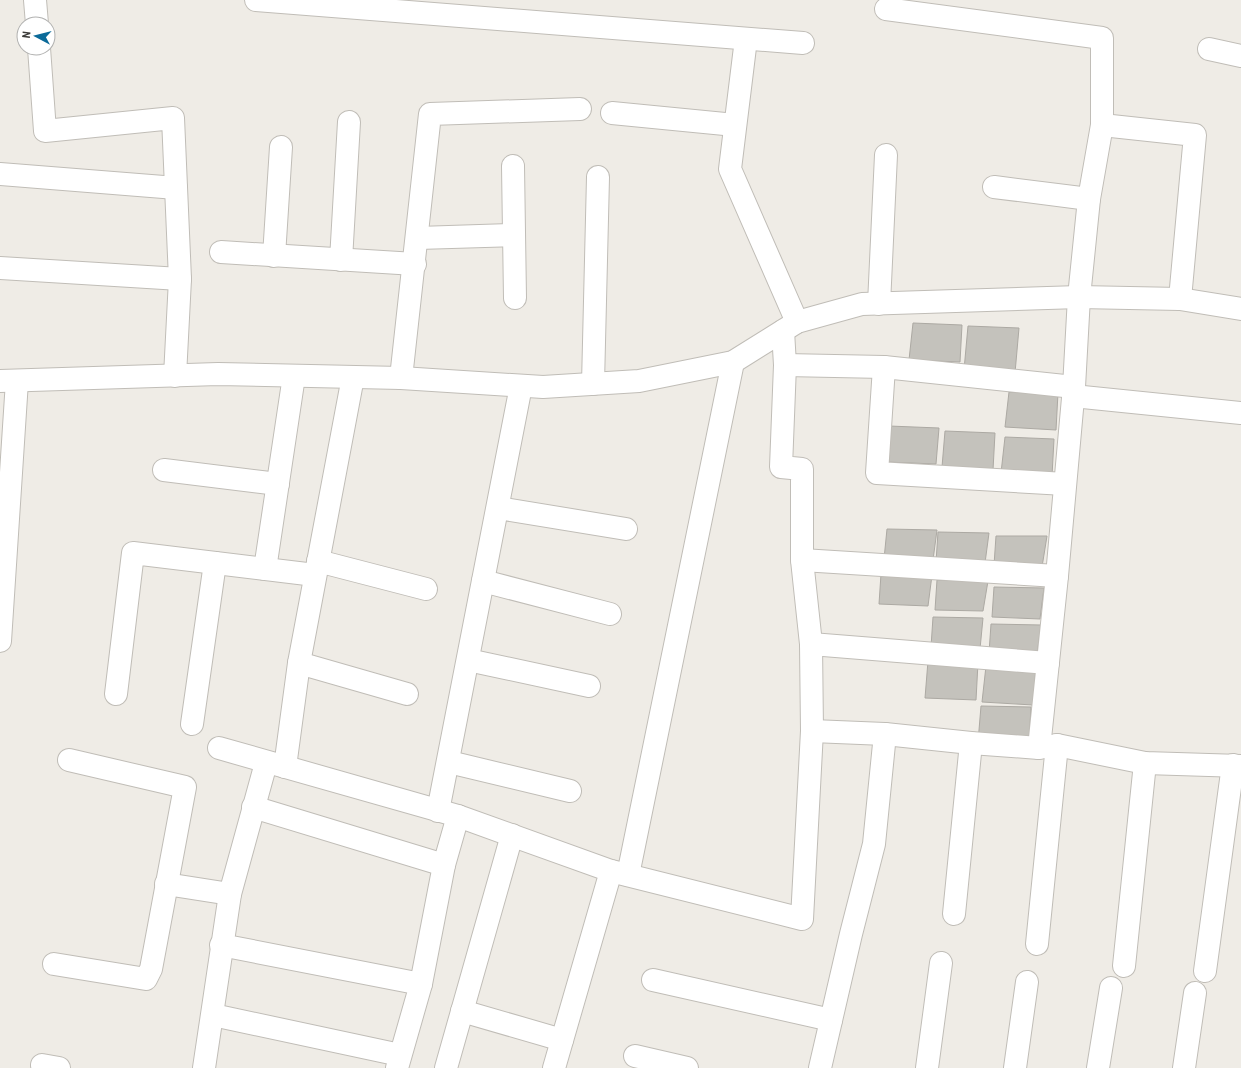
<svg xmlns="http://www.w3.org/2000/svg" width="1241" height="1068" viewBox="0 0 1241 1068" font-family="'Roboto Condensed',sans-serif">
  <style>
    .building { fill: #c4c2bc; stroke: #aca9a3 }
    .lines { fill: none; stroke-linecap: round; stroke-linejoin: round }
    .minor-casing { stroke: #c0bdb7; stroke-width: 24 }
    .minor { stroke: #fff; stroke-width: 22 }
  </style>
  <rect width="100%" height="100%" fill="#efece6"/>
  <g class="building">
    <path d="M913,323L962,325L960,362L909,360Z"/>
    <path d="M968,326L1019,328L1015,373L964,370Z"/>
    <path d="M1009,392L1058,393L1056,430L1005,427Z"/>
    <path d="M889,426L939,428L936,464L885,462Z"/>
    <path d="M945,431L995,433L993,470L942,467Z"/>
    <path d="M1005,437L1054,439L1052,476L1001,473Z"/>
    <path d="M887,529L937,530L933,560L884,559Z"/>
    <path d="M938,532L989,533L985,563L936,562Z"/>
    <path d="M996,536H1047L1042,567L994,565Z"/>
    <path d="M881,574L932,575L928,606L879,604Z"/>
    <path d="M937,580L988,581L983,611L935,610Z"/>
    <path d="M994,587L1044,588L1040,619L992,617Z"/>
    <path d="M933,617L983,618L980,649L931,647Z"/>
    <path d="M991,624L1041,625L1037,655L989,653Z"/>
    <path d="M928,661L978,663L976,700L925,698Z"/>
    <path d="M986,666L1036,668L1033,705L982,702Z"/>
    <path d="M981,706L1031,707L1029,744L978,742Z"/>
  </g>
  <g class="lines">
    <defs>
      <g id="minor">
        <path d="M35,0L37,24"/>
        <path d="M256,0L803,43"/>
        <path d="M886,9L1102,38V125L1089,199L1079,297L1074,387L1057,576L1039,748"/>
        <path d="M746,39L730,169L797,322"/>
        <path d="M39,48L45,131L173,118L180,279L175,376"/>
        <path d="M1209,49L1241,56"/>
        <path d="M612,113L735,125"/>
        <path d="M1102,125L1195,135L1180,299"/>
        <path d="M513,166L515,298"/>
        <path d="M0,174L176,188"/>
        <path d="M994,187L1089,199"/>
        <path d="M418,238L514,235"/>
        <path d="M221,252L415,264"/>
        <path d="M274,256L281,147"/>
        <path d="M341,260L349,122"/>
        <path d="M0,268L180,279"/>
        <path d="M879,304L886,155"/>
        <path d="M785,365L884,367L1074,387"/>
        <path d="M884,367L877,473L1065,484"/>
        <path d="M401,378L430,114L580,109"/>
        <path d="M0,381L218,374L401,378L543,387L639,381L733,362L797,322L862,304L1079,297L1180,299L1241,309"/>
        <path d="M593,384L598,177"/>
        <path d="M1073,396L1241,413"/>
        <path d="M164,470L278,484"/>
        <path d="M498,508L626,529"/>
        <path d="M802,560L1057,576"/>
        <path d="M318,561L426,589"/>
        <path d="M265,569L294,376"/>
        <path d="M483,581L610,614"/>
        <path d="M0,641L17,381"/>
        <path d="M811,644L1048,663"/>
        <path d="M468,660L589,686"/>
        <path d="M299,663L407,694"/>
        <path d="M116,694L133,553L315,575"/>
        <path d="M192,724L215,563"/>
        <path d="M812,731L885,734L971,743L1039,748L1057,745L1145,763L1241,766"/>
        <path d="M219,748L458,816L611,871L802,919L812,731L811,644L802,560V469L781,467L785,365L783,331"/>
        <path d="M449,762L570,791"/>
        <path d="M285,767L299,663L353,377"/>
        <path d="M253,807L444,865"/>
        <path d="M438,811L521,386"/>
        <path d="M628,875L733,362"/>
        <path d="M166,884L230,894"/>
        <path d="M954,914L971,743"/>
        <path d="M1037,944L1057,745"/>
        <path d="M221,945L421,984"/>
        <path d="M54,964L146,979L151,969L185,787L69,760"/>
        <path d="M1124,966L1145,763"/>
        <path d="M1205,971L1233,765"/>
        <path d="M653,980L831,1020"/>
        <path d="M462,1011L562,1040"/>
        <path d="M213,1015L400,1055"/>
        <path d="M635,1056L687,1068"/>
        <path d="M42,1065L59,1068"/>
        <path d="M204,1068L230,894L266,763"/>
        <path d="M397,1068L421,984L444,865L458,816"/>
        <path d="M446,1068L512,835"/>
        <path d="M554,1068L611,871"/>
        <path d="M820,1068L851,934L874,844L885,734"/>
        <path d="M927,1068L941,963"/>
        <path d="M1015,1068L1027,982"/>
        <path d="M1098,1068L1111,988"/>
        <path d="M1184,1068L1195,993"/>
      </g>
    </defs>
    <use href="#minor" class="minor-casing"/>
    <use href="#minor" class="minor"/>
  </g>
  <g transform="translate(36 36) rotate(277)"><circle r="19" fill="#ffffff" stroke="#b1b1b0"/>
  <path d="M0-3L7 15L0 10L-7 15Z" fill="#0b6a99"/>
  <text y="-6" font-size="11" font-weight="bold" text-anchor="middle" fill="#3d3c3a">N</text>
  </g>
</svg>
